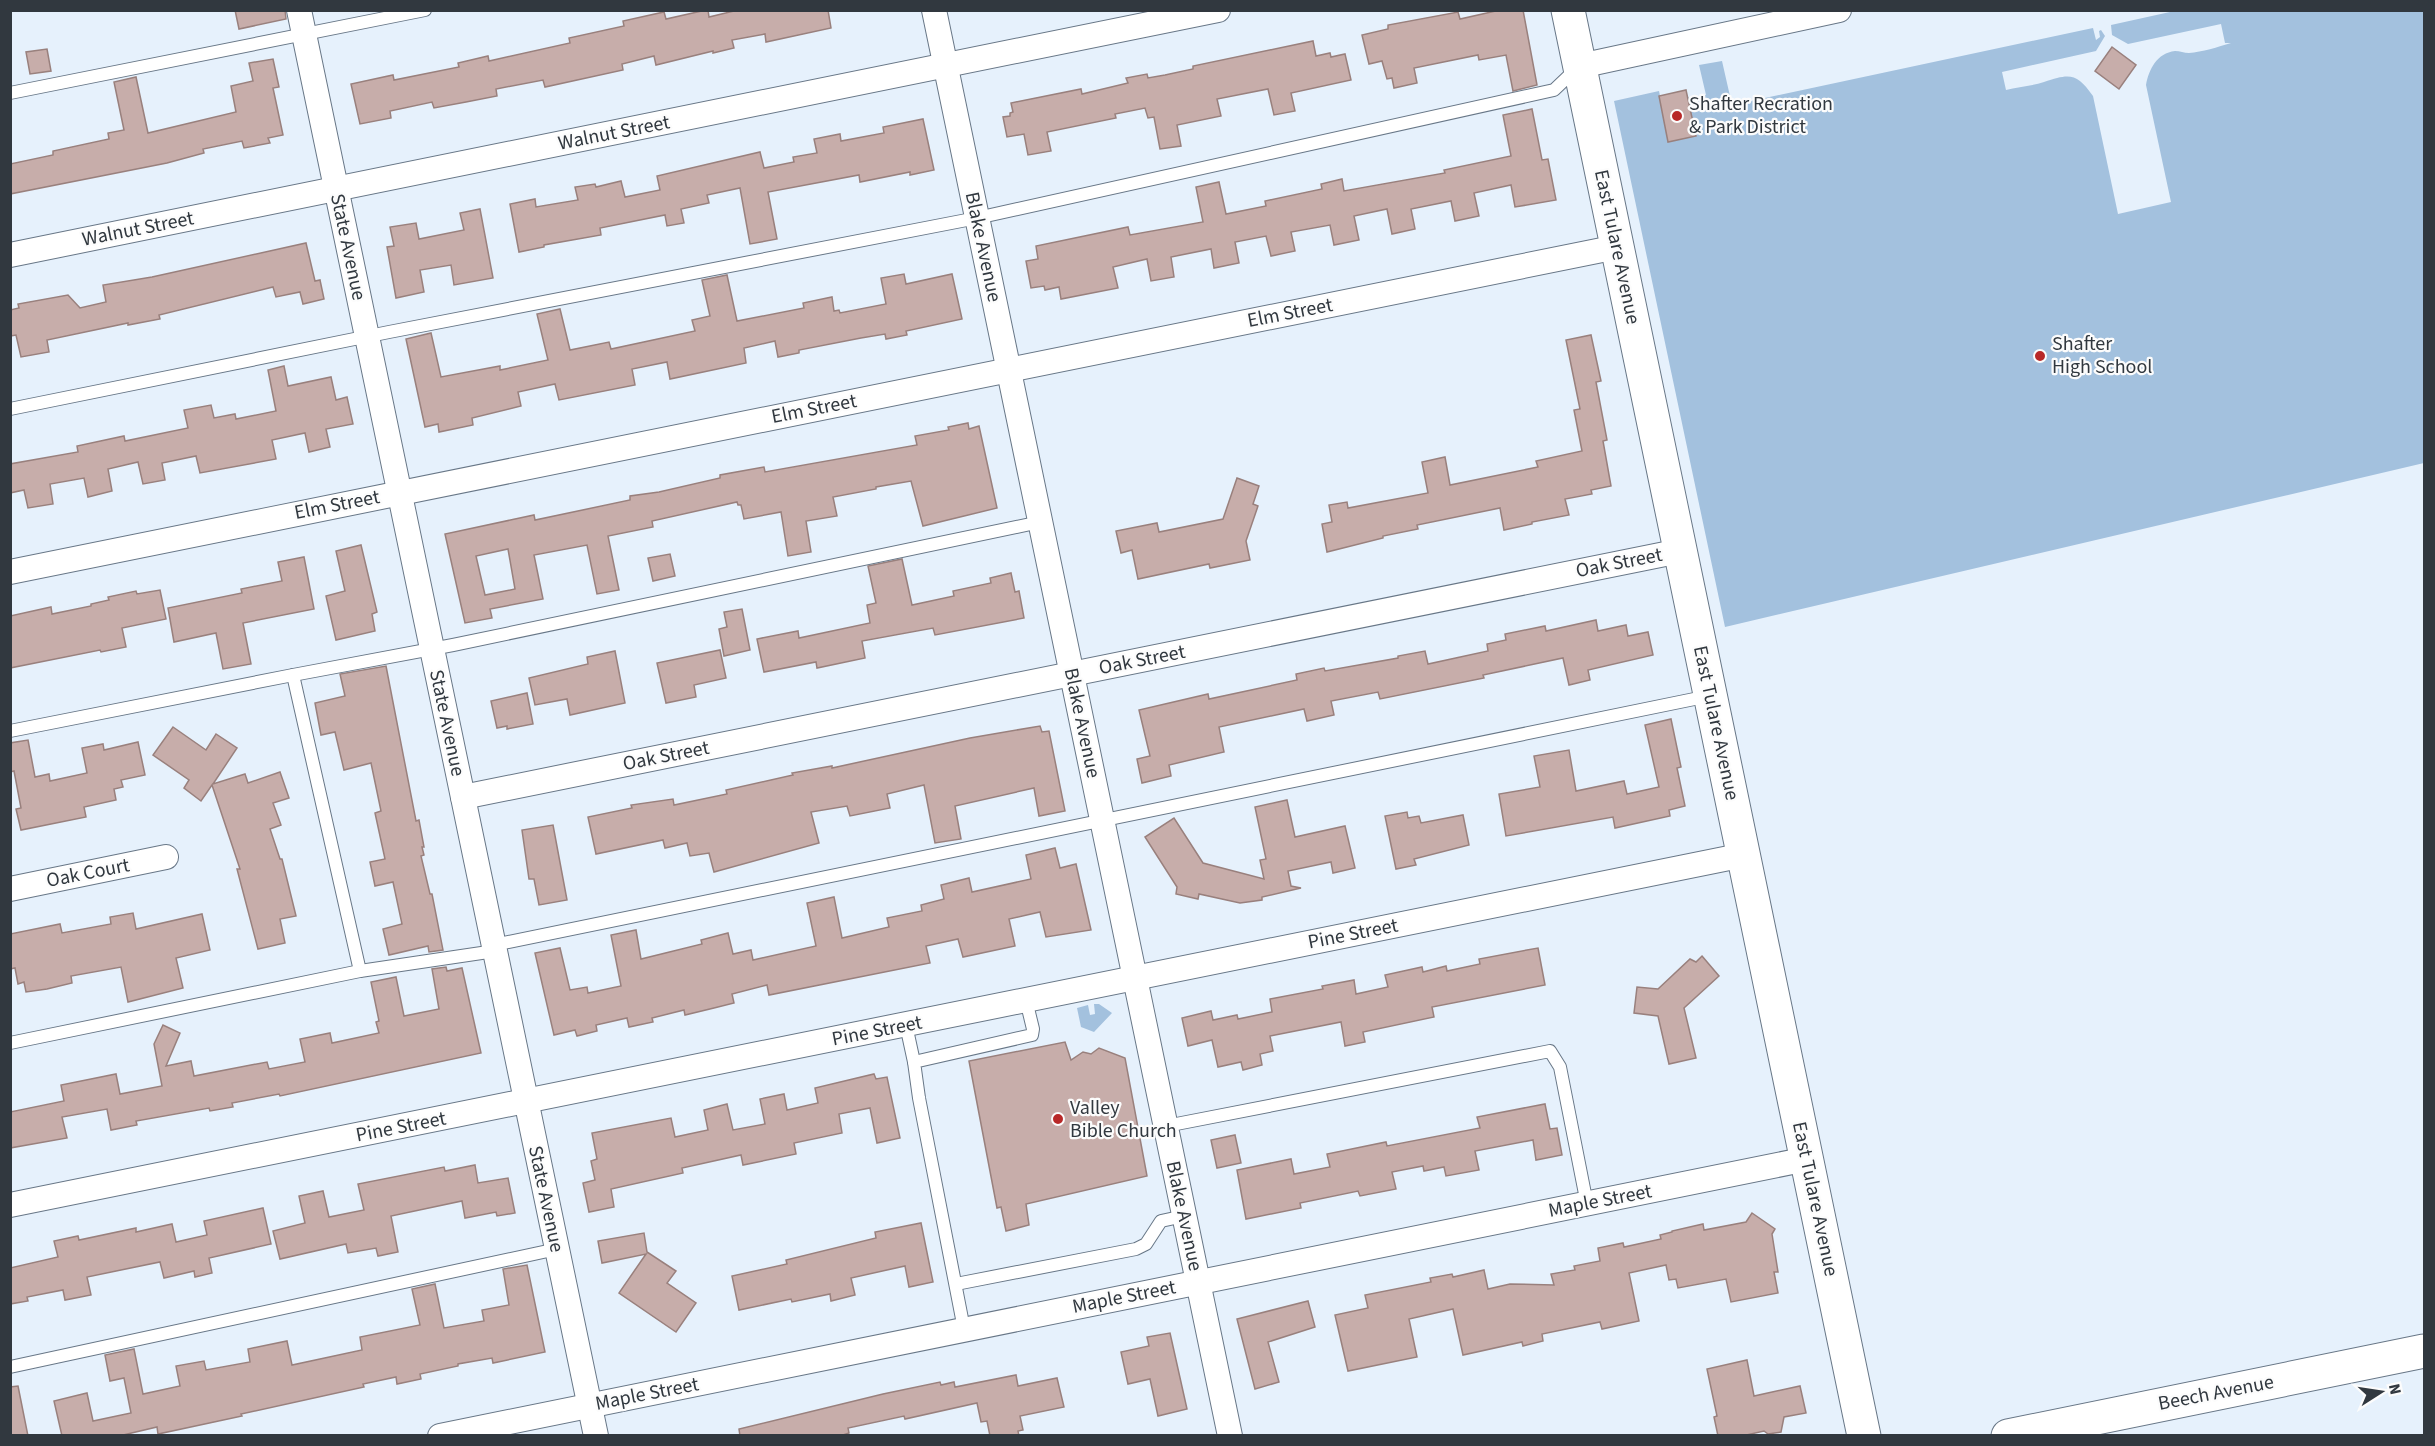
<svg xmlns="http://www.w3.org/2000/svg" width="2435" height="1446" viewBox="0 0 2435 1446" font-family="'Source Sans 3',sans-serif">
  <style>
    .green { fill: #a3c1de }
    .building { fill: #c7adaa; stroke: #99807d; stroke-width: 1.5; fill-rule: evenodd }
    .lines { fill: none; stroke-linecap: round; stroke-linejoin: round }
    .lane-casing { stroke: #687787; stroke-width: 14 }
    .street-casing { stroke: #687787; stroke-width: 26 }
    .secondary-casing { stroke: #687787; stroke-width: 35 }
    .lane { stroke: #fff; stroke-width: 12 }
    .street { stroke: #fff; stroke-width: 24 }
    .secondary { stroke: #fff; stroke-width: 33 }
    .poi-dot { fill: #b82828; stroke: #fcfcfc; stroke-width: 2 }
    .labels { text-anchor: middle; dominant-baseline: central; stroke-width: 4.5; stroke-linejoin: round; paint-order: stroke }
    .poi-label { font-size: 20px; fill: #31383f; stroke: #fcfcfc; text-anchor: start }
    .street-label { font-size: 20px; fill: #31383f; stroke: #fcfcfc }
  </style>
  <rect width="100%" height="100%" fill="#e6f1fc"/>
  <g class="green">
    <path d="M2179,10L2424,11V463L1725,627L1614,101L1659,91L1669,140L1686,95L1690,99L1706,95L1699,65L1722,61L1732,105L2093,28L2096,40L2100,37L2099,31L2101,30L2105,36L2096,51L2002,72L2006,90C2018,87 2032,86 2044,82C2070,73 2077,73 2093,96L2118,214L2171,202L2146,85C2149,69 2157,53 2175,51C2180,51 2184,53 2189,53C2202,52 2218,47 2231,43H2225L2221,24L2128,44L2112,35L2111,25Z"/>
    <path d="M1094,1004H1099L1112,1013L1094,1032L1081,1027L1077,1008L1088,1005L1090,1015L1095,1014Z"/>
  </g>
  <g class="building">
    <path d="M235,10H285L286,19L239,29Z"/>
    <path d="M706,10H708L709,17L738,10H828L831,28L766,42L765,34L732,40L734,48L713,53V51L656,65L654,56L622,64L623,70L545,87L543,80L496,89L497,96L466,102L434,108L432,102L390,111L391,118L360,124L351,84L393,75L394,80L459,67L458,63L488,56L489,61L570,43L569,38L624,26L623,21L664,12L666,19Z"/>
    <path d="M1500,10H1523L1537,85L1513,91L1506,55L1479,60L1478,55L1414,68L1417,83L1394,88L1392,78L1387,79L1382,61L1369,64L1362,35L1388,29V25L1458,12L1460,19Z"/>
    <path d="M1313,41L1316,56L1330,53L1331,57L1345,54L1351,80L1291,93L1295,111L1274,115L1268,89L1217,99L1221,116L1177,125L1181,146L1160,149L1154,117L1148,118L1145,108L1115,114L1116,118L1047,132L1051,151L1028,155L1024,134L1007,137L1003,117L1010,116V113L1013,112L1011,103L1081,89L1082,94L1128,83L1126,78L1147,74L1148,78L1165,75L1193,69V66Z"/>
    <path d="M2112,47L2136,65L2119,89L2095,71Z"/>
    <path d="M47,49L51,71L30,74L26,52Z"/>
    <path d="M273,59L279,87L273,88L283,135L268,138L270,143L244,148L242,141L203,149L204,153L167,163L10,194V164L53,155V151L109,139L108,133L124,130L114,82L136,77L148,133L236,112L231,86L253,81L249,63Z"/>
    <path d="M1686,90L1696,136L1668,142L1659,96Z"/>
    <path d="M1532,109L1542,160L1548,159L1556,200L1515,207L1511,185L1474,193L1479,216L1455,221L1451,201L1411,209L1415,229L1392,234L1387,209L1354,216L1359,240L1334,245L1330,225L1291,232L1295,251L1271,256L1266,236L1235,242L1239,263L1214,268L1211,249L1171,257L1174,277L1151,281L1147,259L1113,267L1118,288L1061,299L1059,287L1045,290L1044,286L1031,288L1026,261L1038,259L1036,246L1128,227L1130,235L1203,222L1196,187L1219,182L1226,214L1266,206L1265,201L1322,189L1321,184L1342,179L1344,191L1445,173L1444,170L1511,156L1503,115Z"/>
    <path d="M923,119L934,170L910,175V172L860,182L859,175L768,192L777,239L750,244L740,188L707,195L709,203L681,209L684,223L667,226L665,215L600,228L601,235L544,245V247L519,252L510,204L535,199L536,207L578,200L575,187L595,184L596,187L621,181L625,197L660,190L657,176L760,152L764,168L794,162L793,157L817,153L814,139L840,134L841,141L884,133L883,127Z"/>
    <path d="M480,209L493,278L454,285L451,265L420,270L424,292L396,298L387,247L394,246L390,227L416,223L419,239L464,230L460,213Z"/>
    <path d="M306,243L315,281L320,280L324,299L303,304L300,292L276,297L273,287L159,315L160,319L128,325V323L47,340L49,352L21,357L16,335L10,336V310L19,308L18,304L68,295L80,308L106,302L103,285L152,277Z"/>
    <path d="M904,274L906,284L952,274L962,319L906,331L907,335L886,339L885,334L861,338L799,350V353L778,357L775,341L744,348L746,363L670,379L667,362L632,369L635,385L559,400L555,384L518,392L521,406L472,418L473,425L439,432L438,424L425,427L406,339L431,333L441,377L500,366V370L548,360L537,314L560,309L570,350L609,342L611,349L695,331L692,320L710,316L702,280L727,275L737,321L804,308L803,303L832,297L834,311L839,310L840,313L886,304L881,278Z"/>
    <path d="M1591,335L1601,381L1596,382L1607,440L1603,441L1611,486L1591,490L1592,494L1565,499L1569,515L1532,522V524L1504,530L1500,508L1417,525L1418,529L1383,536V538L1327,552L1322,524L1332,522L1329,505L1347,502L1348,508L1428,493L1422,462L1445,457L1450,485L1538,467L1536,461L1582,451L1574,410L1580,409L1566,340Z"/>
    <path d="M284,366L288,386L331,377L336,400L347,397L353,424L326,429L330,447L309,452L305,433L272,440L276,459L200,473L196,456L162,463L165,480L143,484L138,462L108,469L112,491L88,497L84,478L50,484L53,504L28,508L24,490L10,493V464L78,452L77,446L124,436L125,441L188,428L184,410L211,405L214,418L235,414L236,419L276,411L268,370Z"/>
    <path d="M968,423L969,429L979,426L997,508L923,526L911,481L876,487V489L833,497L837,516L806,521L811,552L788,556L781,512L744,519L741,505H738L737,502L652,521L653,527L608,536L619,590L597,594L587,545L534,555L543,599L490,609L492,618L465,623L445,534L534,515L535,520L630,500V496L659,492L720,478V475L764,467L765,472L917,445L915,436L949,430L948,427ZM508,549L515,589L485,595L476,556Z"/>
    <path d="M1237,478L1259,486L1253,504L1258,506L1246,541L1250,560L1210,568L1209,564L1138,579L1132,550L1121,553L1116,531L1157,523L1159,532L1223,519Z"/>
    <path d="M361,545L377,612L372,614L375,631L336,640L326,596L345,591L336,551Z"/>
    <path d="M670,554L675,576L653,581L648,558Z"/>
    <path d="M304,557L314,609L243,623L251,664L223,669L216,633L174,642L168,608L242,593L241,589L282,581L278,562Z"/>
    <path d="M902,559L912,605L954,596L953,591L991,583L990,578L1011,573L1015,592L1019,591L1024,618L935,635L933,628L862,641L865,658L817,668L816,662L764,672L757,639L798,631L799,638L870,623L867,605L876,603L868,566Z"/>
    <path d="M160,590L166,619L122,628L126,647L101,652L100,650L10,668V616L51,607L52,614L91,606V604L109,600L108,597L136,591L137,594Z"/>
    <path d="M742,609L750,650L724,656L719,629L727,627L724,612Z"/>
    <path d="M1596,620L1598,631L1626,625L1628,636L1648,632L1653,655L1588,670L1590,680L1569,685L1563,658L1483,675L1484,678L1380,699L1378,692L1331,701L1334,715L1307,721L1304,709L1219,727L1224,752L1169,765L1171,776L1142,783L1137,759L1150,756L1139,710L1208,694L1209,699L1297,680L1296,674L1324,668L1325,671L1398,658V656L1425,651L1428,664L1488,651L1487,644L1506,640L1505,634L1545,626L1546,631Z"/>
    <path d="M720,650L726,678L694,685L696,697L666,703L657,663Z"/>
    <path d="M615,651L625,703L570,715L567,699L535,705L529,678L588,664L587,657Z"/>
    <path d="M386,666L416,821L419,820L424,847H422L424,855L421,856L430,894H432L443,950L429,952L428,946L389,955L383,929L402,924L393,882L375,886L370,862L385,859L375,813L381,811L371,763L344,770L335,732L321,735L315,703L345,696L340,674Z"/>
    <path d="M527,693L533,724L507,729V726L497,728L491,701Z"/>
    <path d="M1671,719L1681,767L1677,768L1685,806L1669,810L1670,816L1615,828L1613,817L1506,836L1499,794L1540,787L1534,756L1569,750L1576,791L1624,781L1627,794L1659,787L1645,725Z"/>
    <path d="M1040,726L1042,732L1049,731L1065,811L1039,816L1034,788L955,806L961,839L935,843L924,785L887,794L890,808L850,816L847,806L811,812L819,843L714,872L709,853L690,856L687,843L665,848L663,840L596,854L588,817L632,808L631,805L673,799L674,805L727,794L726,790L793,775L792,773L832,766V768L970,738Z"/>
    <path d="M173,727L206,750L216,734L237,748L213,784L245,774L248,783L280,772L289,798L273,803L281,825L270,829L280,859H282L296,916L280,919L285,943L258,949L237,869H240L212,785L201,801L184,788L189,780L153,755Z"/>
    <path d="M28,740L35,777L49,774L50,781L87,773L82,748L103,744L104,750L138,742L145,775L121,780L123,787L114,789L116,800L84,807L86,817L21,830L16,809L21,808L14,771L10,772V743Z"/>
    <path d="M1287,800L1295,837L1345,826L1355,868L1333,873L1331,862L1288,871L1291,886L1301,888L1262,897V900L1240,903L1199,894L1198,899L1176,894L1177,887L1145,837L1174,818L1203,863L1264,879L1260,860L1266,859L1255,807Z"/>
    <path d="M1407,812L1408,818L1419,816L1421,823L1463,815L1469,845L1414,859L1416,865L1396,869L1385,816Z"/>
    <path d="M553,825L567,900L539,905L534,879H529L522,830Z"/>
    <path d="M1055,848L1060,868L1076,864L1091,930L1046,937L1040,912L1009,919L1015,946L963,957L958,939L926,946L930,963L769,995L767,985L732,994L734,1003L714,1008L685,1015L684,1010L652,1018L653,1022L629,1027L627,1018L596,1025L597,1031L577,1036L575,1030L554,1035L535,953L560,948L570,990L587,987L588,993L621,986L611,935L636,930L641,959L702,944L701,940L728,933L733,954L751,950L753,960L816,946L807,903L834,897L842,938L889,927L887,918L922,911L921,905L944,899L941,885L969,878L972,892L1031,879L1026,855Z"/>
    <path d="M133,913L136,929L202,914L210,950L176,958L183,988L128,1002L121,967L71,976L72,983L47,989L26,992L24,982L18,984L15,968L10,969V934L60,924L62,933L111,924L110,917Z"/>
    <path d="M1538,948L1545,985L1432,1007L1434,1017L1363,1032L1365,1042L1345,1046L1341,1022L1270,1036L1273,1051L1260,1054L1262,1065L1243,1070L1241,1062L1218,1067L1212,1040L1188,1046L1182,1018L1211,1011L1213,1020L1237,1015L1238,1019L1272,1012L1270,999L1323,989L1322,986L1354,980L1356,994L1388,987L1385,975L1422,967L1423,972L1446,966L1447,971L1480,964L1479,959Z"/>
    <path d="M1702,956L1719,976L1684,1008L1696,1058L1669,1064L1658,1016L1634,1013L1637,987L1658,989L1690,959L1696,962Z"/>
    <path d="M446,967L447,971L462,968L481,1053L280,1096L279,1094L232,1103L233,1107L210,1111L209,1108L136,1121L137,1125L111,1130L107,1109L62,1117L67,1138L10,1148V1112L64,1101L61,1085L116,1074L120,1094L162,1086L154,1044L163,1025L180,1033L166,1066L191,1061L194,1076L267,1062L269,1069L305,1062L300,1039L330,1033L332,1043L379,1033L376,1022L379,1021L371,982L396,977L404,1016L439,1009L432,969Z"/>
    <path d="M1065,1042L1071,1060L1083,1052L1091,1054L1099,1048L1125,1058L1147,1176L1026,1204L1029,1225L1006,1231L1001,1207L997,1208L969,1061Z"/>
    <path d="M874,1074L876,1079L887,1077L900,1138L877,1143L870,1108L839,1114L842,1133L794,1143L796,1154L743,1165L741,1155L682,1168L683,1173L611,1189L614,1207L589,1212L583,1183L595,1180L591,1161L597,1159L592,1133L671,1118L675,1137L708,1130L704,1110L727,1104L733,1130L765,1124L760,1099L784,1094L787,1110L818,1103L815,1088Z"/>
    <path d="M1545,1104L1550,1129L1557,1128L1562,1155L1536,1160L1533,1140L1475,1151L1479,1170L1446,1176L1444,1167L1424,1171L1423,1166L1392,1172L1396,1189L1360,1196L1358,1191L1300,1203L1301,1208L1246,1219L1237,1170L1291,1159L1294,1174L1330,1167L1327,1154L1386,1142L1387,1146L1480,1128L1477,1117Z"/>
    <path d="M1235,1135L1241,1163L1217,1168L1211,1140Z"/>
    <path d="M475,1165L478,1183L508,1178L515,1213L497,1216L496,1212L465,1218L462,1201L391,1216L398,1252L378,1256L376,1248L348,1253L346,1244L280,1259L273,1231L305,1223L299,1196L323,1191L329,1217L364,1210L358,1184L444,1167L445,1171Z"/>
    <path d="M263,1208L271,1244L209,1258L212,1273L195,1277L194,1271L164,1278L160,1262L87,1277L91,1295L65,1300L63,1290L27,1297L28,1301L10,1304V1268L58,1257L54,1241L78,1236L79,1240L136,1228V1232L172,1224L176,1242L207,1235L204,1221Z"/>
    <path d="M1752,1213L1775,1229L1772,1234L1778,1272H1774L1778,1293L1731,1302L1726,1279L1678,1288L1676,1279L1669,1280L1666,1265L1629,1273L1639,1321L1602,1329L1600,1322L1542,1334L1543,1341L1523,1346L1522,1342L1463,1355L1453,1309L1409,1319L1417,1357L1348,1371L1335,1315L1368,1308L1365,1295L1431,1282L1430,1278L1452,1274L1453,1277L1484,1270L1488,1289L1510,1284L1554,1285L1551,1274L1575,1270L1574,1266L1600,1261L1598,1248L1623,1243L1624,1247L1661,1239L1660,1235L1672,1232V1231L1703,1224L1704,1230L1746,1222Z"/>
    <path d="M921,1223L933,1282L909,1287L905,1266L851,1278L855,1295L831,1301L830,1294L792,1302L791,1299L739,1310L732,1276L787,1264L786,1260L876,1238L875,1232Z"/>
    <path d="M644,1233L647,1252L676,1271L667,1283L696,1303L676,1332L619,1293L646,1254L602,1263L598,1241Z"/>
    <path d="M527,1265L545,1352L493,1363L492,1358L458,1364V1366L420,1374L421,1379L397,1384L396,1377L363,1384L364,1387L241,1414L242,1416L158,1434L157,1427L119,1436H62L54,1401L87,1393L93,1421L131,1413L124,1378L110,1381L105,1355L134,1349L143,1394L180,1386L176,1366L204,1361L206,1370L250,1362L248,1349L287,1341L292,1365L362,1350L360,1337L420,1325L412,1289L435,1284L444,1328L484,1321L482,1310L509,1305L503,1269Z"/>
    <path d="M1308,1301L1315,1327L1268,1342L1279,1382L1255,1389L1237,1319Z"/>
    <path d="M1170,1333L1187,1409L1158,1416L1150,1379L1128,1384L1121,1352L1149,1346L1147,1337Z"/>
    <path d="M1747,1360L1754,1396L1800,1386L1806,1413L1784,1417L1781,1432L1768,1434L1764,1431L1742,1436H1718L1714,1417L1717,1416L1707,1369Z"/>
    <path d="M1016,1375L1018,1386L1057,1378L1064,1407L1020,1416L1023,1430L1018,1431L1019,1436H990L987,1421L981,1422L977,1403L905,1419L904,1416L848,1428L849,1433L840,1436H740L739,1429L883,1394L940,1382L941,1385L954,1382L955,1387Z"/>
    <path d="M18,1386L28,1436H10V1387Z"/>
  </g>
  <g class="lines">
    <defs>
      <g id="lane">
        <path d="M10,93L425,10"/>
        <path d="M10,409L389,332L977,218L1554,90L1576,69"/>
        <path d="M293,675L360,971"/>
        <path d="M10,731L293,675L453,645L1040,522"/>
        <path d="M494,945L1709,696"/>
        <path d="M906,1025L914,1062"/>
        <path d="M10,1043L360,971L495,951"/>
        <path d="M1166,1126L1550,1051L1560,1067L1587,1204"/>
        <path d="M956,1284L1136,1249L1146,1244L1161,1221L1184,1216"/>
        <path d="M964,1329L919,1098L914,1062L1032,1035L1033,1029L1026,1000"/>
        <path d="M10,1367L557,1249"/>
      </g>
      <g id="street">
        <path d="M299,10L596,1436"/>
        <path d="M934,10L1230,1436"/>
        <path d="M1580,66L1839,10"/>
        <path d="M10,255L1218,10"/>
        <path d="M10,572L1617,247"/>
        <path d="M463,797L1680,551"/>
        <path d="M10,889L166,857"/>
        <path d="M10,1205L1744,855"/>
        <path d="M440,1436L1807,1159"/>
      </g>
      <g id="secondary">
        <path d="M1568,10L1864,1436"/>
        <path d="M2008,1436L2424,1351"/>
      </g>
    </defs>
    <use href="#lane" class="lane-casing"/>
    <use href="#street" class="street-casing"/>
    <use href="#secondary" class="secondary-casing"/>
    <use href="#lane" class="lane"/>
    <use href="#street" class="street"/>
    <use href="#secondary" class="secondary"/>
  </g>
  <g class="poi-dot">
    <circle cx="1677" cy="116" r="6"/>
    <circle cx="2040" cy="356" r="6"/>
    <circle cx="1058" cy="1119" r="6"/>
  </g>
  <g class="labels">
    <g class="poi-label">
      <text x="1689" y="104">Shafter Recration<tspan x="1689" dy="23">&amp; Park District</tspan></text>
      <text x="2052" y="344">Shafter<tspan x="2052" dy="23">High School</tspan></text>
      <text x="1070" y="1108">Valley<tspan x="1070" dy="23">Bible Church</tspan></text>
    </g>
    <g class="street-label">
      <text transform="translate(614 133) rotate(-11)">Walnut Street</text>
      <text transform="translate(138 229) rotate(-11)">Walnut Street</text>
      <text transform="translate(348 247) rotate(78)">State Avenue</text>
      <text transform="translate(983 247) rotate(78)">Blake Avenue</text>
      <text transform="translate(1617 247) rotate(78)">East Tulare Avenue</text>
      <text transform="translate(1290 313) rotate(-11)">Elm Street</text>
      <text transform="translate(814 409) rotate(-11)">Elm Street</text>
      <text transform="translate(337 505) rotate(-11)">Elm Street</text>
      <text transform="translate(1619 563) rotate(-11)">Oak Street</text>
      <text transform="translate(1142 660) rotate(-11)">Oak Street</text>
      <text transform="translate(447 723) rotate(78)">State Avenue</text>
      <text transform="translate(1082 723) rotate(78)">Blake Avenue</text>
      <text transform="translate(1716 723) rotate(78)">East Tulare Avenue</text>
      <text transform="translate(666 756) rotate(-11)">Oak Street</text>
      <text transform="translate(88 873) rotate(-11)">Oak Court</text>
      <text transform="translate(1353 934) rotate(-11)">Pine Street</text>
      <text transform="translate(877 1031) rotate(-11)">Pine Street</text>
      <text transform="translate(401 1127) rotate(-11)">Pine Street</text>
      <text transform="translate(546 1199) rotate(78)">State Avenue</text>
      <text transform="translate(1815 1199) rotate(78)">East Tulare Avenue</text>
      <text transform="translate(1600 1201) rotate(-11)">Maple Street</text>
      <text transform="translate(1184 1216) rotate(78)">Blake Avenue</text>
      <text transform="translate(1124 1297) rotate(-11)">Maple Street</text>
      <text transform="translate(2216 1393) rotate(-11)">Beech Avenue</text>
      <text transform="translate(647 1394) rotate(-11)">Maple Street</text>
    </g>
  </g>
  <rect width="2435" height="1446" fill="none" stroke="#31383f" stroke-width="24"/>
  <g transform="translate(2381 1392) rotate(78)" stroke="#fcfcfc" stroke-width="4.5" paint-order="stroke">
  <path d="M0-4.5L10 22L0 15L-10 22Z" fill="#31383f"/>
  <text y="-9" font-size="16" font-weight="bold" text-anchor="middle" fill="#31383f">N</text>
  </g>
</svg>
